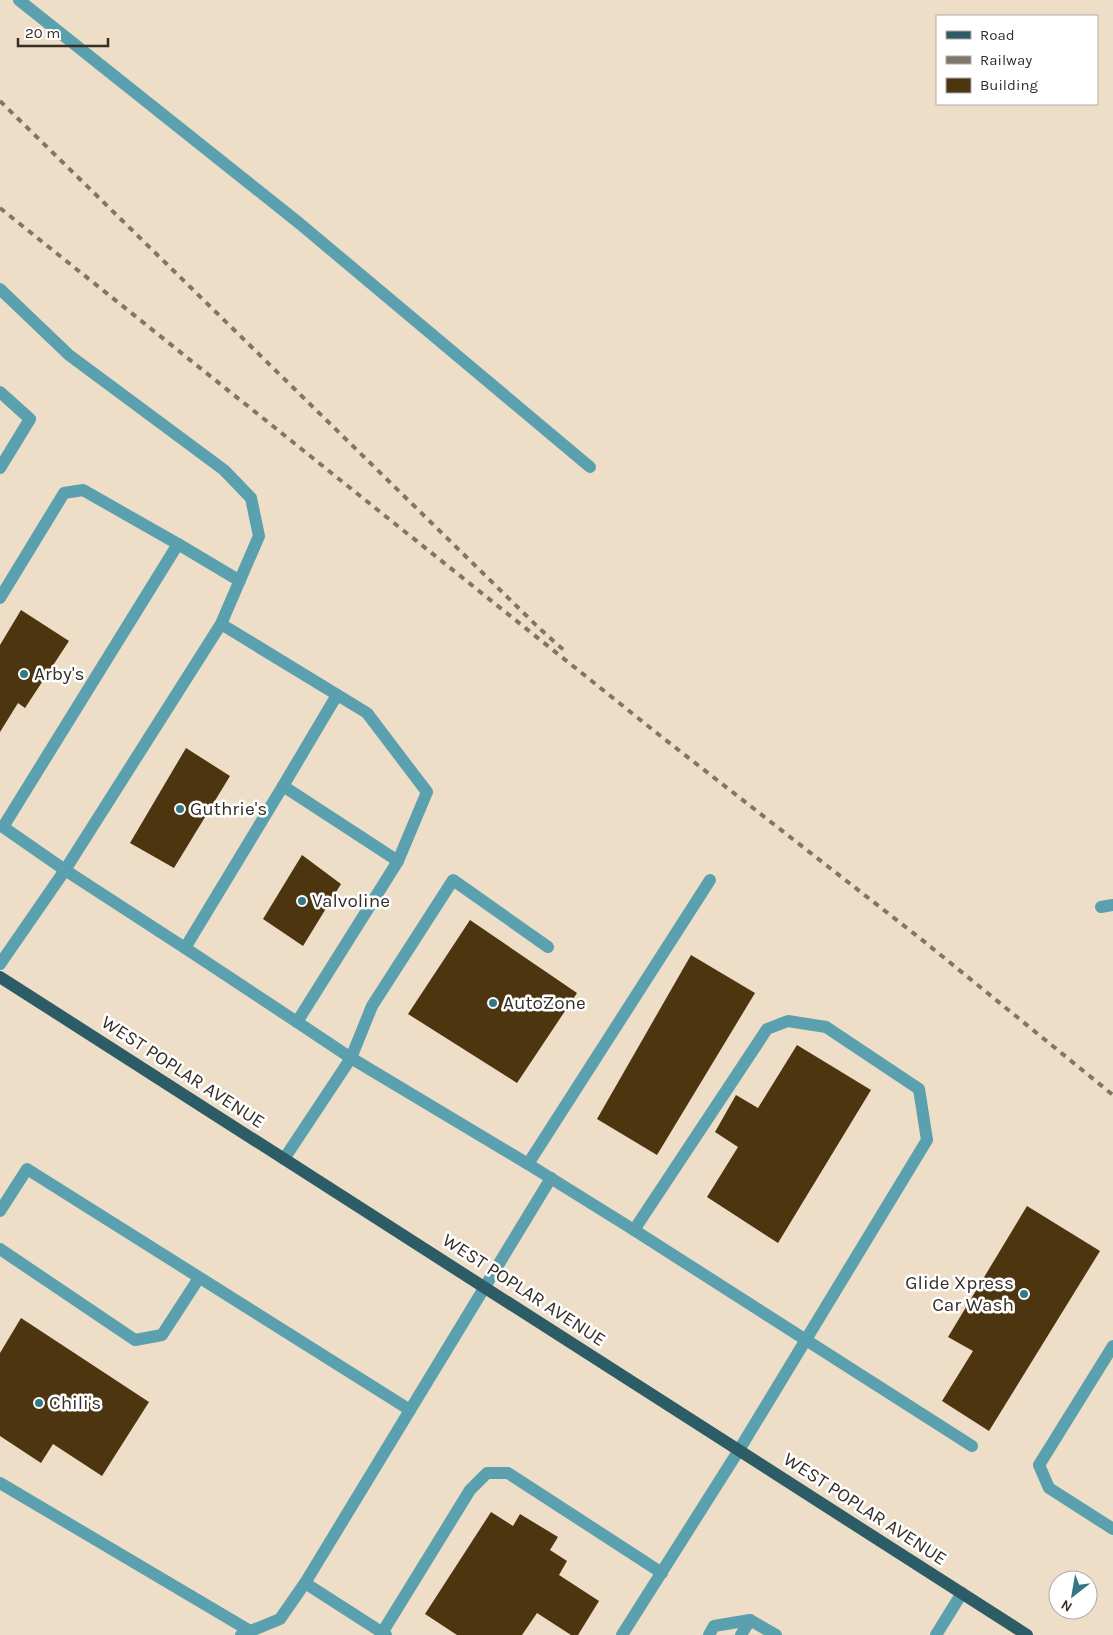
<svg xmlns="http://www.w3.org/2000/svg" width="1113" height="1635" viewBox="0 0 1113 1635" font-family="Karla,sans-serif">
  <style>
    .building { fill: #4d3510 }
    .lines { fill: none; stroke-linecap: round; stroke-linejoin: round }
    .lane { stroke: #5aa0ae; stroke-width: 12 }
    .primary { stroke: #2c5d67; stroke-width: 12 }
    .rail { stroke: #807568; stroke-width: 4; stroke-dasharray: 6 6; stroke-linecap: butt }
    .poi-dot { fill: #337885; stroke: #fff; stroke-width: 2 }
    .labels { text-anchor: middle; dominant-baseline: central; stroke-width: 5; stroke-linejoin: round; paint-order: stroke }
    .poi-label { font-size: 19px; fill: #352e26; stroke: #fff; text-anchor: start }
    .street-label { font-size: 19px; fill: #352e26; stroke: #fff }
  </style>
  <rect width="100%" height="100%" fill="#eeddc7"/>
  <g class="building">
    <path d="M21,610L69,641L25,708L18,703L0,732V645Z"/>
    <path d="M186,748L230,776L174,868L130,843Z"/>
    <path d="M302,855L341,884L303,946L263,919Z"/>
    <path d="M470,920L577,993L517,1083L408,1014Z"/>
    <path d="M691,955L755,993L657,1155L597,1119Z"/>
    <path d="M797,1045L871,1090L778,1243L707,1197L738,1147L715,1132L736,1095L758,1108Z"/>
    <path d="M1027,1206L1100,1251L989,1431L942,1401L973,1351L948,1337Z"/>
    <path d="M21,1318L149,1402L102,1476L53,1444L41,1463L0,1436V1353Z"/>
    <path d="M491,1512L513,1526L520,1514L558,1537L550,1550L567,1561L559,1575L599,1601L578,1635H571L537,1613L522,1635H457L425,1614Z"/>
  </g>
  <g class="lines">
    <g class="lane">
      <path d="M19,0L299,223L590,467"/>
      <path d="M0,289L69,355L224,470L251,498L259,536L221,624L65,870L3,827L178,544L240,581"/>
      <path d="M0,392L30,419L0,468"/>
      <path d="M0,598L64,493L83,490L178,544"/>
      <path d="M221,624L367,713L427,792L398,861L297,1022L351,1058L372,1006L453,880L548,947"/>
      <path d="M283,786L337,695"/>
      <path d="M1101,907L1113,905"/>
      <path d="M0,964L65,870L185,948"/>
      <path d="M297,1022L185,948L283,786L398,861"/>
      <path d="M284,1159L351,1058L528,1164"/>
      <path d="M0,1211L27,1169L410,1410"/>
      <path d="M634,1230L972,1446"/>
      <path d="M0,1249L135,1340L162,1335L199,1278"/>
      <path d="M1113,1346L1039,1465L1049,1488L1113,1529"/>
      <path d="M0,1483L250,1631"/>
      <path d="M305,1583L386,1635"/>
      <path d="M382,1633L470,1490L487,1473H508L662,1573"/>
      <path d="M241,1635L280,1619L305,1583L551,1178"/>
      <path d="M622,1635L739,1450L927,1140L919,1089L826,1027L788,1021L767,1029L634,1230L528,1164L710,880"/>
      <path d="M709,1635L714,1626L750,1620L776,1635"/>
      <path d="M741,1635L750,1620"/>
      <path d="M936,1635L962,1593"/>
    </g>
    <path class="primary" d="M0,977L1027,1635"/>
    <g class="rail">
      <path d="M0,101L539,628L566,652"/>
      <path d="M0,208L658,734L921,939L1113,1095"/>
    </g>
  </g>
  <g class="poi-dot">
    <circle cx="24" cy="674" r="5"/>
    <circle cx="180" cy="809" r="5"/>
    <circle cx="302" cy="901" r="5"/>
    <circle cx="493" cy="1003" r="5"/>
    <circle cx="1024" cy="1294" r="5"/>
    <circle cx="39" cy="1403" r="5"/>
  </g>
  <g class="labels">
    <g class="poi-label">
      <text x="34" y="674">Arby's</text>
      <text x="190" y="809">Guthrie's</text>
      <text x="312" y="901">Valvoline</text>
      <text x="503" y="1003">AutoZone</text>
      <text x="1014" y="1283" text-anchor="end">Glide Xpress<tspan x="1014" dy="22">Car Wash</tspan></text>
      <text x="49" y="1403">Chili's</text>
    </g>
    <g class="street-label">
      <text transform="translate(183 1072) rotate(33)">WEST POPLAR AVENUE</text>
      <text transform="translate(524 1290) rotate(33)">WEST POPLAR AVENUE</text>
      <text transform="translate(865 1509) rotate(33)">WEST POPLAR AVENUE</text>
    </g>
  </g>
  <rect x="936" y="15" width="162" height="90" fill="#ffffff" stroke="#aeaba8"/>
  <rect x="946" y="31" width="25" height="8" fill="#2c5d67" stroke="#aeaba8"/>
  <text x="980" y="40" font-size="15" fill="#352e26">Road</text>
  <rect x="946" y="56" width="25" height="8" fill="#807568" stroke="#aeaba8"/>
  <text x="980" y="65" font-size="15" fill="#352e26">Railway</text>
  <rect x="946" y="78" width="25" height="15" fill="#4d3510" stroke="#aeaba8"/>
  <text x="980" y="90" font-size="15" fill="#352e26">Building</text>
  <g transform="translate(1073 1595) rotate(211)"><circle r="24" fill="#ffffff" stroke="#aeaba8"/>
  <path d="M0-4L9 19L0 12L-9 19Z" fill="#337885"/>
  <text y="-8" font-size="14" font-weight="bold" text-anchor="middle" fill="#352e26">N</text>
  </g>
  <path d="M18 38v8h90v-8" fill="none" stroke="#352e26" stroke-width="2.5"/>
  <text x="25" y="38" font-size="15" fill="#352e26" stroke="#ffffff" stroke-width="4" paint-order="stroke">20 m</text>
</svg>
